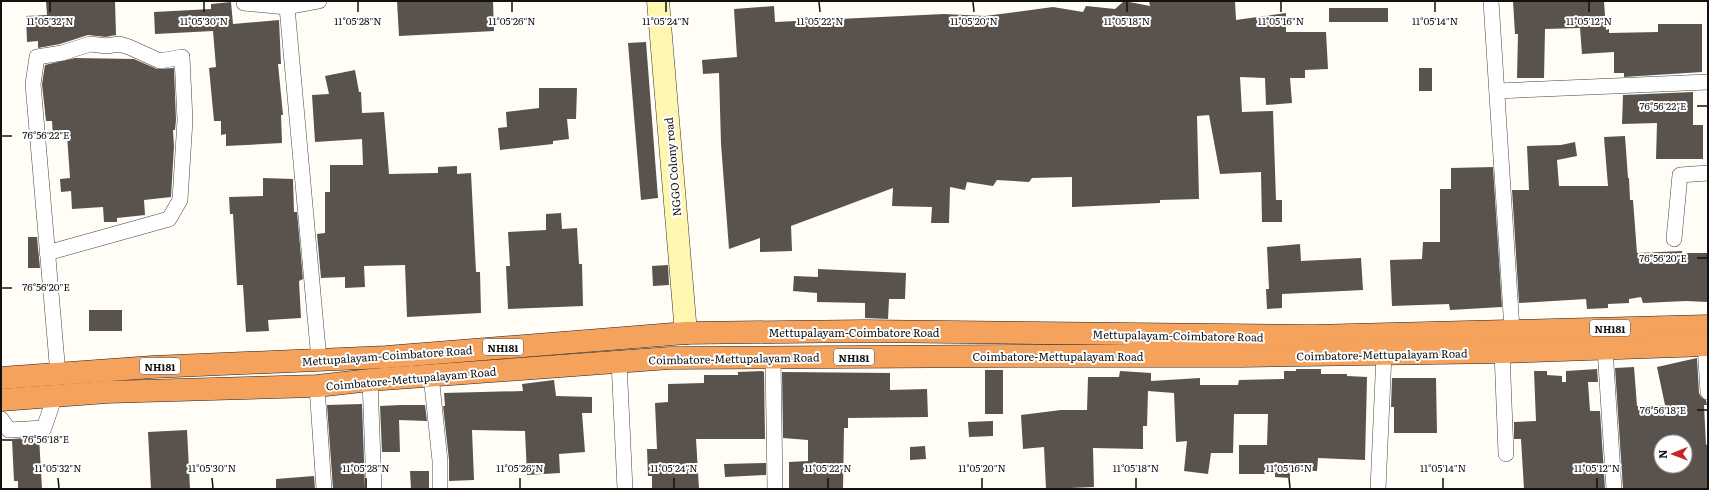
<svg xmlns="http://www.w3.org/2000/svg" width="1709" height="490" viewBox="0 0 1709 490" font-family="Literata,serif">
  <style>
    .building { fill: #5a524d; fill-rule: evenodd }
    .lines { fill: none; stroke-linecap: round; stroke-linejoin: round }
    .street-casing { stroke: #444; stroke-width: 16 }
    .secondary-casing { stroke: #333; stroke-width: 23 }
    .highway-casing { stroke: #222; stroke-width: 23 }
    .street { stroke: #fff; stroke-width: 15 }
    .secondary { stroke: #fff6b0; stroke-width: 22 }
    .highway { stroke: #f5a25d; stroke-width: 22 }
    .ticks { fill: none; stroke: #111; stroke-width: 1.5 }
    .labels { text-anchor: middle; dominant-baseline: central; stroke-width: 4; stroke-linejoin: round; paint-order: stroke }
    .shield { fill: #fff; stroke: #585858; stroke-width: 1 }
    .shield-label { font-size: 10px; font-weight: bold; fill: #111 }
    .street-label { font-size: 11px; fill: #111; stroke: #fff }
    .ticks-label { font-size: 10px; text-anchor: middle; fill: #111; stroke: #fff; stroke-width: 4; stroke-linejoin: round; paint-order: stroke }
  </style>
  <rect width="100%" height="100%" fill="#fffdf5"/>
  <g class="building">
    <path d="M46,1H115L116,35L106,37L88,35L60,44L38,48V41L27,42L26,16L47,15Z"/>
    <path d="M397,1H493L494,31L399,36Z"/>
    <path d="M1124,1L1150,6L1149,1H1235L1236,20L1286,13V32H1326L1328,69L1305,70V78H1290L1292,103L1266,105L1265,78L1240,77L1242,112L1273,111L1276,200H1282V222H1262L1261,172L1220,174L1209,115L1197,116L1199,199L1160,200V203L1072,207V177L1032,178L1029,182L997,180L993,186L967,182L965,190L950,187L949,223H931L932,207L892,206L893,188L791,226L792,251L760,252V238L729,249L721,144L719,73L703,74L702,60L737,57L734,9L774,6L775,22L944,14L985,16L1053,7L1083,12L1086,6L1115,9Z"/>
    <path d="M1513,1H1604L1606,30L1609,29V33L1658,32V24H1702V72L1624,77V73H1614V52L1582,54L1580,28L1545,29L1544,78H1517L1518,34H1515Z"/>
    <path d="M231,2L233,24L279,20L281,64H278L283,115H281L282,143L226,146V134L221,135V121H214L209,68L216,67L213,31L155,34L154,12L211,9V4Z"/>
    <rect x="1329" y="8" width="59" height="14"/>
    <path d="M646,42L658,198L641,200L628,43Z"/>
    <path d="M75,58L134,59L157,69L174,68L176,120L175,130H173L174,146L171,197L144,200L145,215L117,218V222H104L103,207L72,209L71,191L61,192L60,179L70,178L67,135L53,136L52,121H46L42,84L45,65Z"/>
    <rect x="1419" y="68" width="13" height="23"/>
    <path d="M355,70L359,92H361L362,113L384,112L389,174L438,173V167L457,166V174L471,173L476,272H480L481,313L407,317L405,265L364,266L365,287L345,288V277L321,278L317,234L325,233V192H330V165H363L362,139L315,142L312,95L329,94L325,76Z"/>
    <path d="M539,88H577L576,119H567L569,139L553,141V144L500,150L498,128L507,127L506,112L539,108Z"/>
    <path d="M1693,92V125H1703V159H1656L1657,123L1622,124L1623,95Z"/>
    <path d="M1625,136L1628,178H1629L1630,200H1633L1637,253L1682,251V253H1708V302L1686,301L1643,303L1641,297L1629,299V303L1608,304V308L1587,309L1586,299L1519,303L1512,190H1529L1527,146L1561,145L1575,142L1577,156L1557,160L1559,186H1608L1604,137Z"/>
    <path d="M1493,167L1502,307L1450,310L1449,304L1392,306L1390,260L1422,259L1423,242H1440V189H1451V168Z"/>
    <path d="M263,178L293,179L294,212H297L303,279L299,281L301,318L268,320L269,331L246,332L243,285H237L233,214H230L229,197L263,196Z"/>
    <path d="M561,213L562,229L577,228L579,264H582L583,306L508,309L506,266H510L508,232L546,230V214Z"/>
    <path d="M28,237H37L40,268H28Z"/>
    <path d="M1300,244L1301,261L1361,258L1363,290L1282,294V308L1267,309L1266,289H1269L1267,247Z"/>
    <path d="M668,265L669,285L653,286L652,266Z"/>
    <path d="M818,269L906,273L905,299H889L888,319L865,318V303L817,302V293L793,291L794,276L818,277Z"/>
    <rect x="89" y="310" width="33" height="21"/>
    <path d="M1697,358L1699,393L1701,397L1706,400L1707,405H1704L1706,445L1708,444V489H1623L1615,368L1634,367L1637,406L1665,405L1657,367ZM1661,442H1685V466H1661Z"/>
    <path d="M1296,369H1321V374H1347V376L1367,377L1365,460L1318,458L1317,471H1290V478L1275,477V474H1239V445H1267L1268,414H1234L1233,453H1211L1208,474L1184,471L1187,441L1176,442L1174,393L1148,391L1147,426H1143V449L1093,448L1094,487L1046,489L1044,447L1023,449L1021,415L1061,410H1087L1088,377H1119L1120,371L1151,373V381L1200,378V385H1238L1239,380L1284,379V371H1296Z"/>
    <path d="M1597,369L1598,382H1588L1590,411H1600L1605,489H1524L1521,439H1514V422L1536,421L1534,371H1547V375L1562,376V382H1566V371Z"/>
    <rect x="985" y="370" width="18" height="44"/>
    <path d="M762,371L764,372L765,439H696L699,489H652V476H648L647,449H657L655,403L668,402V384L704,383V375H738V372Z"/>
    <path d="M782,372L890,373V390L927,389L928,417L848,418V428H844L843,489H789V462L808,461V440L783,438Z"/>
    <path d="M1392,378H1436L1437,433H1394V407H1391Z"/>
    <path d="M554,380L556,396L592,397V413H582L585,452L559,454L560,473L527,475L525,431L472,430L474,480L449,481V460L443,406H445L444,393L523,391L522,384Z"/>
    <path d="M362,404L365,489H333L327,405Z"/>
    <path d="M401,405H425L427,421L399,420L400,452H382L380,406Z"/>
    <path d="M993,421V436L969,437L968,422Z"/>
    <path d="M187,430L190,489H151L148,432Z"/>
    <path d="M39,437L42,489H18V481H14L12,439Z"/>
    <path d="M925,446L926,459L910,460V447Z"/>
    <path d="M766,463V475L725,477L724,464Z"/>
    <path d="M410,471H429V489H411Z"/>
    <path d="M314,476L315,489H276V479Z"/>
  </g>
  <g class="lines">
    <defs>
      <g id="street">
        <path d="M244,1V3L287,7L319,1"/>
        <path d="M1491,1L1512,330"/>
        <path d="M287,7L319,360"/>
        <path d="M1497,91L1708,82"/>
        <path d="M1674,239L1680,175L1708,173"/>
        <path d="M47,253L169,219L180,200L185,120L182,57L160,61L129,47L119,44L107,46L90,44L62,53L37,57L33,84L58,374"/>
        <path d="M1705,345L1708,392"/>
        <path d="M1605,348L1614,489"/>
        <path d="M1502,352L1506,454"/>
        <path d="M773,357L775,489"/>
        <path d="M619,361L625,489"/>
        <path d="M431,375L440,461V489"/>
        <path d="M370,380L374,489"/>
        <path d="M317,386L324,489"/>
        <path d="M1,419L9,430L44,428L55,396"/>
        <path d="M1378,489L1384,354"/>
      </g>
      <path id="secondary" d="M658,1L686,333"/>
      <g id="highway">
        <path d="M1,378L152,367L386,357L686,333L864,331L1312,336L1708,326"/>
        <path d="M1,400L107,392L317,386L370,380L670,358L1014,356H1242L1502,352L1708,345"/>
      </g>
    </defs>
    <use href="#street" class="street-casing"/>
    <use href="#secondary" class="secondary-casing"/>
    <use href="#highway" class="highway-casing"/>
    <use href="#street" class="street"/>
    <use href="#secondary" class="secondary"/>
    <use href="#highway" class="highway"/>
  </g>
  <path class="ticks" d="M50,2V12M204,2V12M358,2V12M512,2V12M666,2V12M819,2L820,12M973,2L974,12M1127,2V12M1281,2V12M1435,2V12M1589,2V12M1697,106H1707M2,136H12M1697,258H1707M2,288H12M1697,410H1707M2,440H12M58,478L59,488M212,478L213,488M366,478V488M520,478V488M674,478V488M828,478V488M982,478V488M1136,478V488M1289,478L1290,488M1443,478V488M1597,478V488"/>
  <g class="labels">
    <g class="shield">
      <rect x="1590" y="320" width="40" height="16" rx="3"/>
      <rect x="483" y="339" width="40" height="16" rx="3"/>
      <rect x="834" y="349" width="40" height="16" rx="3"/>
      <rect x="140" y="358" width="40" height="16" rx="3"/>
    </g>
    <g class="shield-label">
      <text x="1610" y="328">NH181</text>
      <text x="503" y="347">NH181</text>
      <text x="854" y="357">NH181</text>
      <text x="160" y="366">NH181</text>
    </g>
    <g class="street-label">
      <text transform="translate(672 167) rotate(-95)">NGGO Colony road</text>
      <text x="854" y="332">Mettupalayam-Coimbatore Road</text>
      <text transform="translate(1178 335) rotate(1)">Mettupalayam-Coimbatore Road</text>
      <text transform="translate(1382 354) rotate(-1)">Coimbatore-Mettupalayam Road</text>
      <text transform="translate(387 355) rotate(-4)">Mettupalayam-Coimbatore Road</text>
      <text x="1058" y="356">Coimbatore-Mettupalayam Road</text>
      <text transform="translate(734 358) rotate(-1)">Coimbatore-Mettupalayam Road</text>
      <text transform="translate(411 378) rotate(-5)">Coimbatore-Mettupalayam Road</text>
    </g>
  </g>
  <g class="ticks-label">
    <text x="50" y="25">11°05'32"N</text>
    <text x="204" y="25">11°05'30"N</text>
    <text x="358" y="25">11°05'28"N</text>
    <text x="512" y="25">11°05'26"N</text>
    <text x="666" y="25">11°05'24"N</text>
    <text x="820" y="25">11°05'22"N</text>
    <text x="974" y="25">11°05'20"N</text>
    <text x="1127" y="25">11°05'18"N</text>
    <text x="1281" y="25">11°05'16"N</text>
    <text x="1435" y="25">11°05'14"N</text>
    <text x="1589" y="25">11°05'12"N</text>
    <text x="1663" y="110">76°56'22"E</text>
    <text x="46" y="139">76°56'22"E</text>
    <text x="1663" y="262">76°56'20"E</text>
    <text x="46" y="291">76°56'20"E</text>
    <text x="1663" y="414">76°56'18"E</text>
    <text x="46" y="443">76°56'18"E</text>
    <text x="58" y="472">11°05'32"N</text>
    <text x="212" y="472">11°05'30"N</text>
    <text x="366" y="472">11°05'28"N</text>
    <text x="520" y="472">11°05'26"N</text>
    <text x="674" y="472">11°05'24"N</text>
    <text x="828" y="472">11°05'22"N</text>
    <text x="982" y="472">11°05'20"N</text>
    <text x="1136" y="472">11°05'18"N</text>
    <text x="1289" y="472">11°05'16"N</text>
    <text x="1443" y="472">11°05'14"N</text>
    <text x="1597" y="472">11°05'12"N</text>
  </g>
  <rect width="1709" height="490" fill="none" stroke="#111111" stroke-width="4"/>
  <g transform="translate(1673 454) rotate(269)"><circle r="19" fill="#ffffff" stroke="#a0a0a0"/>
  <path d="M0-3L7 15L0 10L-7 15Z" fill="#c4262e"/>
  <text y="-6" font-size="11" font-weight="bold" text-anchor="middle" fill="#111111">N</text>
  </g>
</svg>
